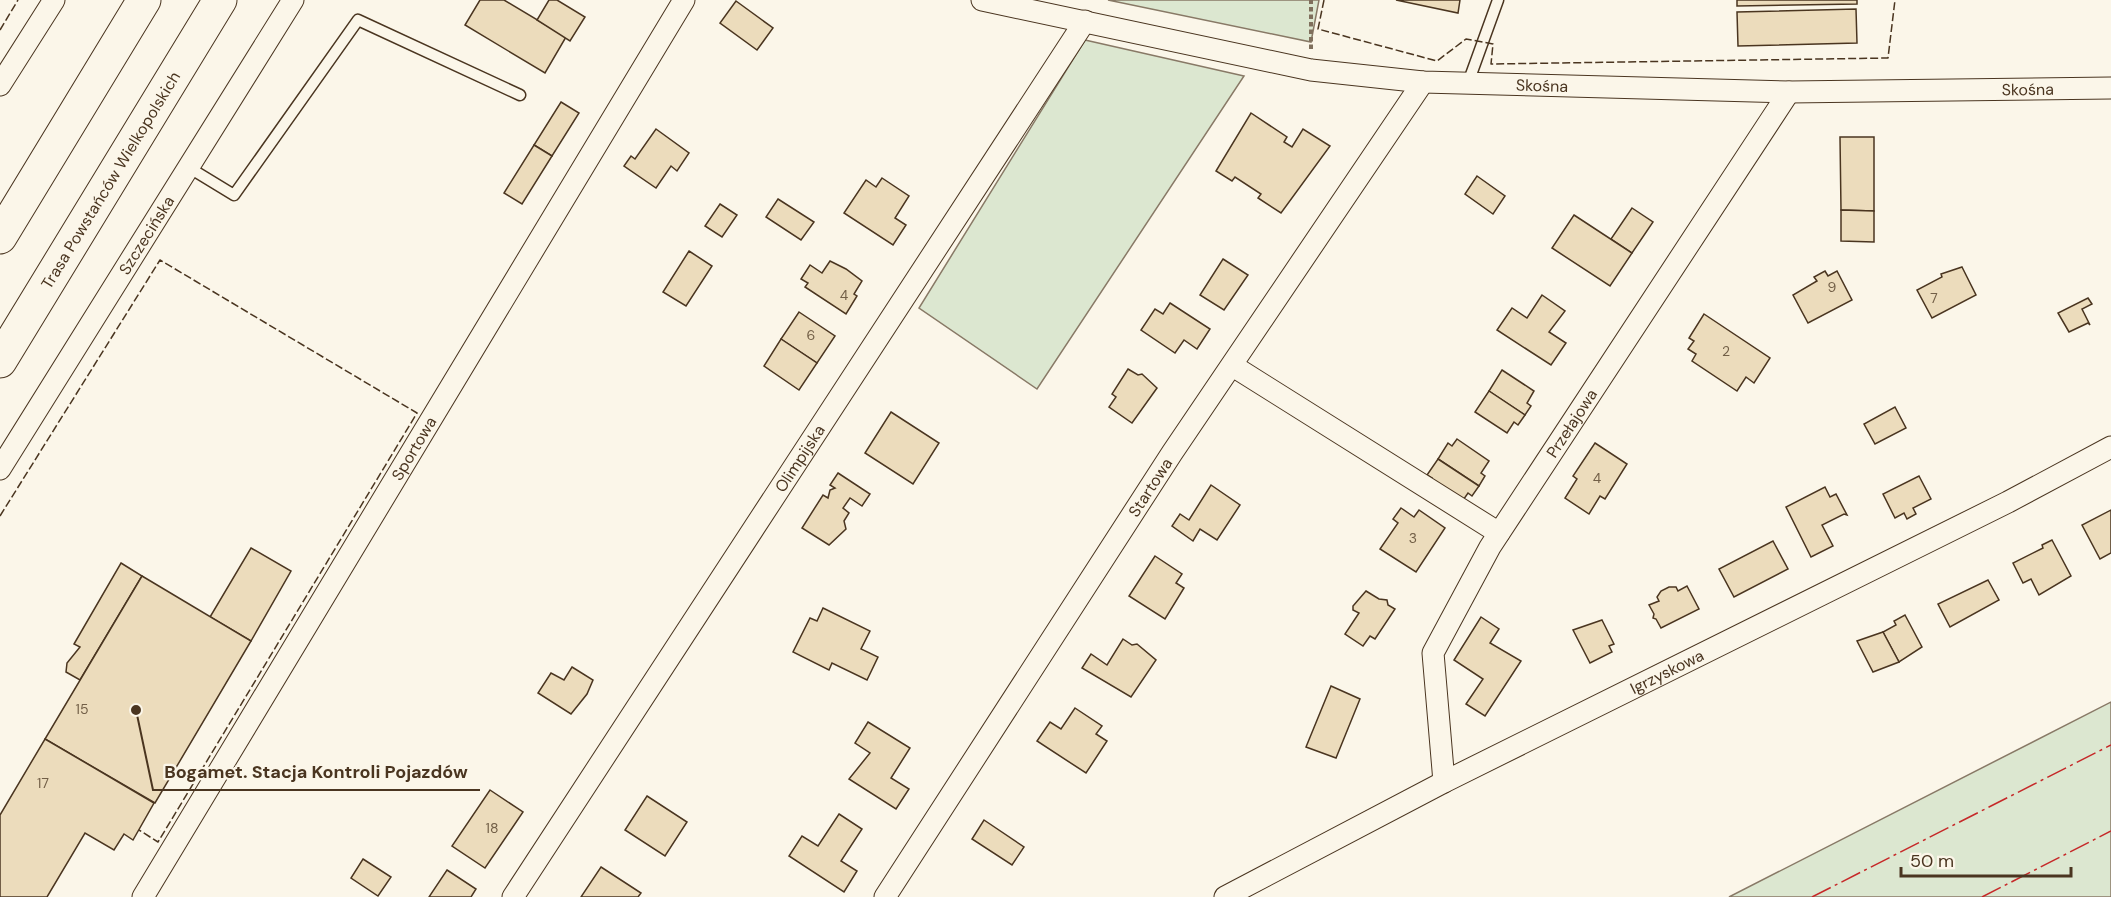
<svg xmlns="http://www.w3.org/2000/svg" width="2111" height="897" viewBox="0 0 2111 897" font-family="'DM Sans',sans-serif">
  <style>
    .green { fill: #dce7d0; stroke: #887966; stroke-width: 1.5 }
    .building { fill: #ecdcbc; stroke: #4a3520; stroke-width: 1.5 }
    .lines { fill: none; stroke-linecap: round; stroke-linejoin: round }
    .lane-casing { stroke: #4a3520; stroke-width: 13 }
    .street-casing { stroke: #4a3520; stroke-width: 23 }
    .highway-casing { stroke: #4a3520; stroke-width: 35 }
    .path { stroke: #7f6f5c; stroke-width: 4; stroke-dasharray: 4.5 3; stroke-linecap: butt }
    .lane { stroke: #fbf6e9; stroke-width: 10 }
    .street { stroke: #fbf6e9; stroke-width: 21 }
    .highway { stroke: #fbf6e9; stroke-width: 33 }
    .fence { stroke: #4a3520; stroke-width: 1.5; stroke-dasharray: 8 3; stroke-linecap: butt }
    .power { stroke: #c62828; stroke-width: 1.5; stroke-dasharray: 21 4.5 3 4.5; stroke-linecap: butt }
    .labels { text-anchor: middle; dominant-baseline: central; stroke-width: 4.5; stroke-linejoin: round; paint-order: stroke }
    .number-label { font-size: 14px; fill: #725f47 }
    .street-label { font-size: 16px; fill: #4a3520; stroke: #fbf6e9 }
    .leader { fill: none; stroke: #4a3520; stroke-width: 2 }
    .callout-dot { fill: #4a3520; stroke: #fbf6e9; stroke-width: 2 }
    .callout-label { font-size: 18px; text-anchor: middle; font-weight: bold; fill: #4a3520; stroke: #fbf6e9; stroke-width: 4.5; stroke-linejoin: round; paint-order: stroke }
  </style>
  <rect width="100%" height="100%" fill="#fbf6e9"/>
  <g class="green">
    <path d="M1108,0H1319L1311,42Z"/>
    <path d="M1085,40L1244,76L1037,389L919,308Z"/>
    <path d="M2111,702V897H1729Z"/>
  </g>
  <g class="building">
    <path d="M480,0H504L566,37L545,73L465,25Z"/>
    <path d="M549,0H557L585,17L570,41L537,20Z"/>
    <path d="M1396,0H1460L1458,13Z"/>
    <path d="M1737,0H1857V4L1737,6Z"/>
    <path d="M736,1L773,28L757,50L720,23Z"/>
    <path d="M1856,9L1857,43L1738,46L1737,12Z"/>
    <path d="M561,102L579,113L552,156L534,145Z"/>
    <path d="M1251,113L1287,137L1284,142L1292,147L1303,129L1330,146L1281,213L1258,198L1261,194L1235,177L1232,181L1216,171Z"/>
    <path d="M656,129L689,153L677,171L671,166L656,188L624,166L631,156L635,159Z"/>
    <path d="M1840,137H1874V211L1841,210Z"/>
    <path d="M534,145L552,156L522,204L504,193Z"/>
    <path d="M1477,176L1505,196L1493,214L1465,194Z"/>
    <path d="M882,178L909,196L895,218L906,225L893,245L844,213L866,180L876,187Z"/>
    <path d="M778,199L814,222L801,240L766,217Z"/>
    <path d="M720,204L737,215L722,237L705,226Z"/>
    <path d="M1632,208L1653,222L1632,253L1611,239Z"/>
    <path d="M1841,210L1874,211V242L1841,241Z"/>
    <path d="M1574,215L1632,253L1610,286L1552,248Z"/>
    <path d="M689,251L712,266L686,306L663,292Z"/>
    <path d="M1223,259L1248,275L1224,310L1200,295Z"/>
    <path d="M830,261L846,269L862,281L854,294L857,296L846,314L805,287L808,283L801,279L810,265L822,273Z"/>
    <path d="M1962,267L1976,295L1932,318L1917,290L1942,277L1941,274Z"/>
    <path d="M1825,271L1828,276L1837,271L1852,300L1808,323L1793,295L1817,281L1814,277Z"/>
    <path d="M1542,295L1565,311L1549,332L1566,343L1551,365L1497,330L1512,308L1527,318Z"/>
    <path d="M2088,298L2092,304L2082,309L2090,325L2088,323L2069,332L2058,313Z"/>
    <path d="M1170,303L1210,329L1197,349L1184,340L1175,353L1141,330L1155,309L1163,314Z"/>
    <path d="M799,312L835,336L817,363L781,339Z"/>
    <path d="M1704,314L1770,358L1754,383L1746,377L1737,391L1692,361L1696,354L1688,349L1694,341L1689,338Z"/>
    <path d="M781,339L817,363L799,390L764,366Z"/>
    <path d="M1128,369L1138,375L1142,374L1157,388L1132,423L1109,407L1116,397L1112,394Z"/>
    <path d="M1502,370L1534,391L1527,403L1531,406L1525,415L1489,391Z"/>
    <path d="M1489,391L1525,415L1518,425L1514,422L1507,433L1475,412Z"/>
    <path d="M1895,407L1906,428L1875,444L1864,424Z"/>
    <path d="M891,412L939,443L913,484L865,453Z"/>
    <path d="M1457,439L1489,461L1481,473L1485,476L1479,486L1438,459L1448,443L1452,446Z"/>
    <path d="M1595,443L1627,464L1605,499L1600,496L1589,514L1565,498L1577,479L1573,476Z"/>
    <path d="M1438,459L1479,486L1472,496L1468,493L1459,506L1427,484L1432,478L1427,475Z"/>
    <path d="M838,473L870,494L862,506L850,498L843,508L849,513L844,521L846,529L829,545L802,528L823,495L828,498L830,490L835,488L830,485Z"/>
    <path d="M1919,476L1931,499L1913,508L1916,514L1907,519L1904,513L1895,518L1883,494Z"/>
    <path d="M1211,485L1240,505L1217,540L1200,529L1193,541L1172,526L1180,514L1189,520Z"/>
    <path d="M1825,487L1830,497L1836,494L1847,515L1844,514L1822,525L1833,546L1811,557L1786,507Z"/>
    <path d="M1401,508L1414,517L1419,510L1445,528L1416,572L1380,549L1398,523L1393,519Z"/>
    <path d="M2111,510V553L2100,559L2082,525Z"/>
    <path d="M2052,540L2071,576L2039,595L2031,579L2023,583L2013,563L2043,548L2042,545Z"/>
    <path d="M1773,541L1788,569L1734,597L1719,569Z"/>
    <path d="M251,548L291,571L251,641L210,617Z"/>
    <path d="M1155,556L1182,574L1176,583L1184,588L1165,619L1129,596Z"/>
    <path d="M121,563L142,576L80,680L66,672L67,663L80,647L74,644Z"/>
    <path d="M142,576L251,641L155,803L45,739Z"/>
    <path d="M1988,580L1999,600L1950,627L1938,604Z"/>
    <path d="M1687,586L1699,609L1661,628L1656,619L1653,618L1654,614L1649,605L1659,601L1657,597L1661,591L1669,587H1676L1678,591Z"/>
    <path d="M1366,591L1379,599L1387,600L1388,605L1395,609L1375,639L1370,636L1363,646L1345,634L1359,613L1353,610V606Z"/>
    <path d="M823,608L870,631L861,649L878,657L867,680L832,663L829,670L793,652L810,618L817,621Z"/>
    <path d="M1905,615L1922,647L1899,662L1883,632L1896,625L1894,621Z"/>
    <path d="M1481,617L1499,629L1490,643L1521,661L1485,716L1466,704L1483,679L1454,660Z"/>
    <path d="M1602,620L1614,644L1609,646L1612,652L1590,663L1573,630Z"/>
    <path d="M1883,632L1899,662L1873,672L1857,641Z"/>
    <path d="M1123,639L1132,645L1137,644L1156,660L1131,697L1082,668L1091,654L1107,665Z"/>
    <path d="M572,667L593,680L587,694L571,714L538,693L551,673L564,680Z"/>
    <path d="M1331,686L1360,699L1336,758L1306,747Z"/>
    <path d="M1075,708L1102,726L1096,734L1107,741L1086,773L1037,741L1050,722L1061,729Z"/>
    <path d="M868,722L910,748L891,778L909,789L896,809L849,779L870,753L855,743Z"/>
    <path d="M45,739L154,803L133,840L124,834L114,850L85,833L47,897H0V815Z"/>
    <path d="M490,790L523,812L485,868L452,846Z"/>
    <path d="M647,796L687,822L665,856L625,830Z"/>
    <path d="M839,814L862,829L841,861L857,871L844,892L789,856L802,836L818,846Z"/>
    <path d="M984,820L1024,847L1012,865L972,839Z"/>
    <path d="M363,859L391,877L378,896L351,878Z"/>
    <path d="M601,867L641,893L638,897H581Z"/>
    <path d="M447,870L476,889L471,897H429Z"/>
  </g>
  <g class="lines">
    <defs>
      <g id="lane">
        <path d="M1468,83L1498,0"/>
        <path d="M188,167L234,195L358,20L520,95"/>
      </g>
      <g id="street">
        <path id="s1" d="M982,0L1311,70L1423,82L1789,92L2111,88"/>
        <path d="M0,85L54,0"/>
        <path d="M1233,366L1499,533"/>
        <path id="s2" d="M0,469L293,0"/>
        <path id="s3" d="M1444,782L1433,653L1490,547L1789,92"/>
        <path id="s4" d="M143,897L684,0"/>
        <path id="s5" d="M513,897L1085,21"/>
        <path id="s6" d="M885,897L1172,453L1423,82"/>
        <path id="s7" d="M1225,897L1444,782L2008,502L2111,447"/>
      </g>
      <g id="highway">
        <path d="M0,237L144,0"/>
        <path id="s8" d="M0,361L220,0"/>
      </g>
    </defs>
    <use href="#lane" class="lane-casing"/>
    <use href="#street" class="street-casing"/>
    <use href="#highway" class="highway-casing"/>
    <path class="path" d="M1311,49V0"/>
    <use href="#lane" class="lane"/>
    <use href="#street" class="street"/>
    <use href="#highway" class="highway"/>
    <g class="fence">
      <path d="M1324,0L1318,29L1437,61L1466,39L1493,44L1491,64L1888,58L1895,0"/>
      <path d="M0,30L18,0"/>
      <path d="M0,516L160,260L417,413L158,842L139,830"/>
    </g>
    <g class="power">
      <path d="M1812,897L2111,745"/>
      <path d="M1982,897L2111,831"/>
    </g>
  </g>
  <g class="labels">
    <g class="number-label">
      <text x="1832" y="287">9</text>
      <text x="844" y="295">4</text>
      <text x="1934" y="298">7</text>
      <text x="811" y="335">6</text>
      <text x="1726" y="351">2</text>
      <text x="1597" y="478">4</text>
      <text x="1413" y="538">3</text>
      <text x="82" y="709">15</text>
      <text x="43" y="783">17</text>
      <text x="492" y="828">18</text>
    </g>
    <g class="street-label">
      <text stroke="none"><textPath href="#s1" startOffset="568">Skośna</textPath></text>
      <text stroke="none"><textPath href="#s1" startOffset="1054">Skośna</textPath></text>
      <text stroke="none"><textPath href="#s8" startOffset="212">Trasa Powstańców Wielkopolskich</textPath></text>
      <text stroke="none"><textPath href="#s2" startOffset="276">Szczecińska</textPath></text>
      <text stroke="none"><textPath href="#s3" startOffset="398">Przełajowa</textPath></text>
      <text stroke="none"><textPath href="#s4" startOffset="524">Sportowa</textPath></text>
      <text stroke="none"><textPath href="#s5" startOffset="524">Olimpijska</textPath></text>
      <text stroke="none"><textPath href="#s6" startOffset="488">Startowa</textPath></text>
      <text stroke="none"><textPath href="#s7" startOffset="496">Igrzyskowa</textPath></text>
    </g>
  </g>
  <path class="leader" d="M136 710L153 790H480"/>
  <circle class="callout-dot" cx="136" cy="710" r="6"/>
  <g class="callout-label">
    <text x="316" y="778">Bogamet. Stacja Kontroli Pojazdów</text>
  </g>
  <path d="M1901 867v9h170v-9" fill="none" stroke="#4a3520" stroke-width="3"/>
  <text x="1910" y="867" font-size="18" fill="#4a3520" stroke="#fbf6e9" stroke-width="4.5" paint-order="stroke">50 m</text>
</svg>
